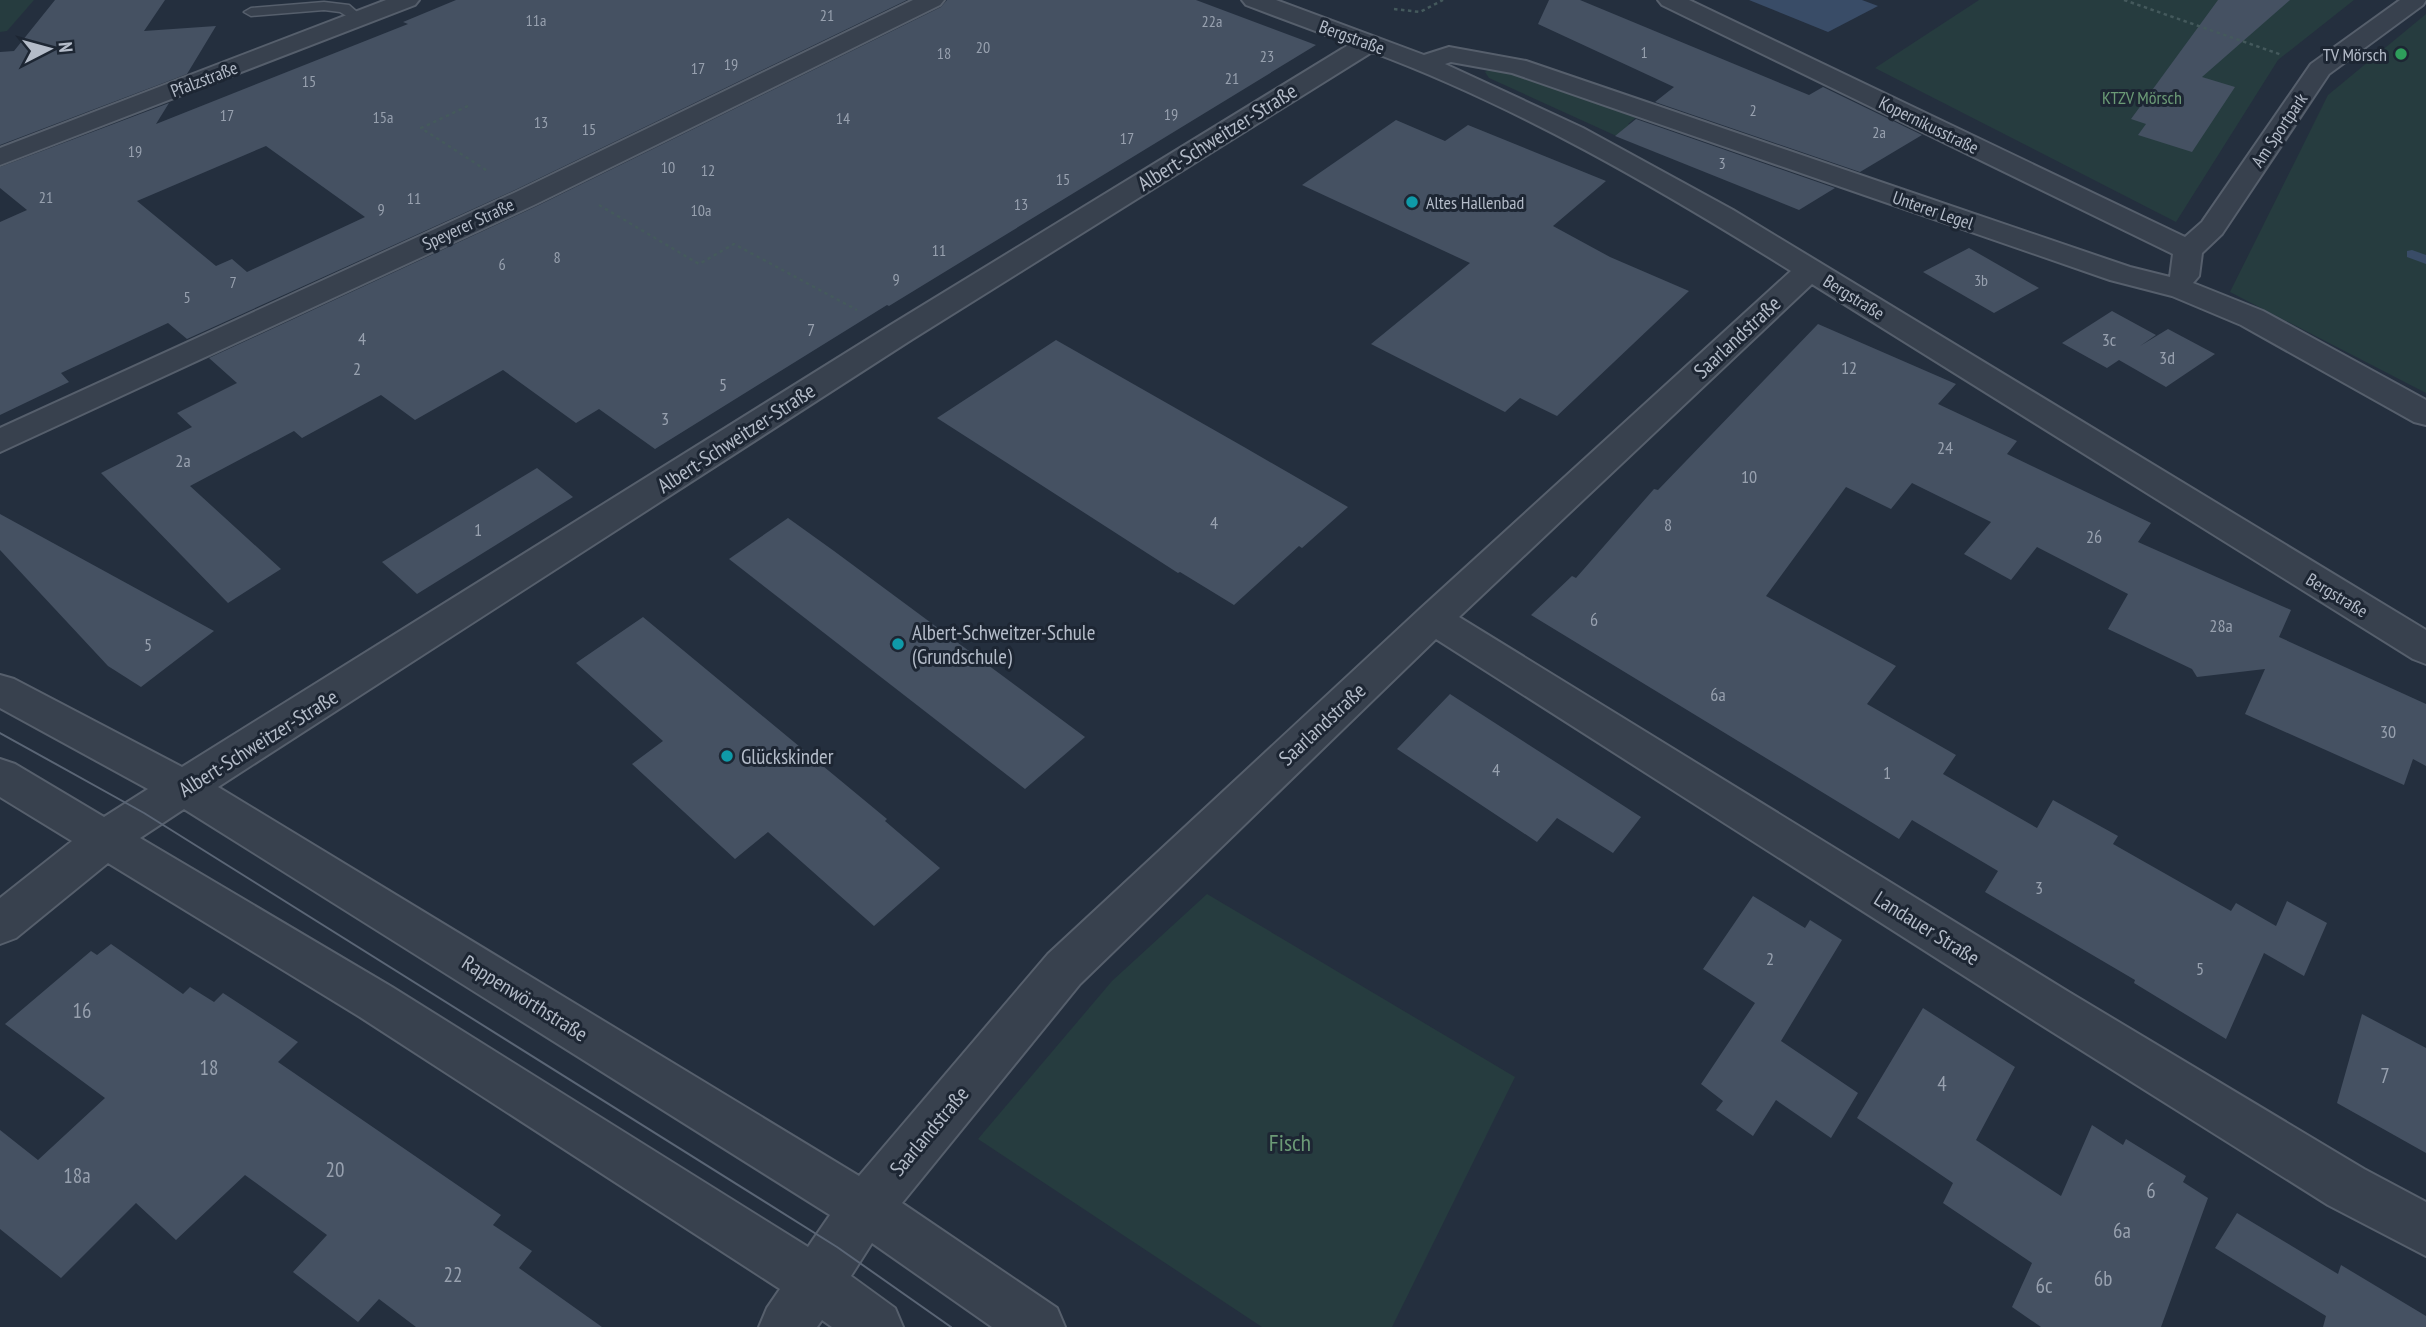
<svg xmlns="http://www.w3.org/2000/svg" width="2426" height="1327" viewBox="0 0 2426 1327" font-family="'PT Sans Narrow',sans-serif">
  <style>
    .green { fill: #263c3f }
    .water { fill: #394c67 }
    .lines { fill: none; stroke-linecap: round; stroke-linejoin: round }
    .stream { fill: #394c67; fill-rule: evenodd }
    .building { fill: #455162; fill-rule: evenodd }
    .service-casing { stroke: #565f6c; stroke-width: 3 }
    .minor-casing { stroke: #565f6c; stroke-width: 4 }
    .path { stroke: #44595c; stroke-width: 2.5; stroke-dasharray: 3.5 3.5; stroke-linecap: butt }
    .service { fill: #38414e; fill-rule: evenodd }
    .minor { fill: #38414e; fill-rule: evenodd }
    .tram { stroke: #5a6575; stroke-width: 2 }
    .leisure-dot { fill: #2e9e5b; stroke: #1d2633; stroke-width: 2.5 }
    .culture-dot { fill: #0f9aa8; stroke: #1d2633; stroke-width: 2.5 }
    .labels { text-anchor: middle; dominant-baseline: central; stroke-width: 6; stroke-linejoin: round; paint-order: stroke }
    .far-number-label { font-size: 16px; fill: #98a1af }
    .far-street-label { font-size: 18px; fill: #b4bcc9; stroke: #1d2633 }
    .far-poi-label { font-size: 18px; fill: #b4bcc9; stroke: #1d2633; text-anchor: end }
    .far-park-label { font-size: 18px; fill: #6b9a76; stroke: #1d2633 }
    .number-label { font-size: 18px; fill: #98a1af }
    .street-label { font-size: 21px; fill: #b4bcc9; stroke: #1d2633 }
    .poi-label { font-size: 21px; fill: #b4bcc9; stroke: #1d2633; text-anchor: start }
    .near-number-label { font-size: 21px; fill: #98a1af }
    .near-park-label { font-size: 24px; fill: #6b9a76; stroke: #1d2633 }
  </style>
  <rect width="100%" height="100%" fill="#242f3e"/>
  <g class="green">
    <path d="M0,0H34L7,31L0,32Z"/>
    <path d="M1979,0H2354L2278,60L2176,222L1875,68Z"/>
    <path d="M2426,14V393L2230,292L2328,95Z"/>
    <path d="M1495,68L1639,115L1628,124L1638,128L1623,139L1489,78L1485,72L1489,69Z"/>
    <path d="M1207,894L1515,1077L1392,1327H1262L978,1139L1112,981Z"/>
  </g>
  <path class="water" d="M1749,0H1862L1878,6L1828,32Z"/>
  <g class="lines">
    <path class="stream" d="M2412,250L2426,255V264L2407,257V251Z"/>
  </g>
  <g class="building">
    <path d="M55,0H165L144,31L216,26L187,74L0,145V52L14,51Z"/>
    <path d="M456,0H907L515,190L187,339L168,323L61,373L69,382L0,415V222L27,210L0,188V167L169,103L156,124L408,24L403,22ZM266,146L365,217L247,272L232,259L216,266L137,201Z"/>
    <path d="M947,0H1196L1316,45L889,306L887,305L655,449L599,409L576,423L503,370L415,420L381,395L302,438L294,431L190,486L281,569L228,603L101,473L192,427L177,413L237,383L209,358L537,206L941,7Z"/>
    <path d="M1549,0H1580L1809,95L1823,87L1922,135L1860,172L1655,102L1674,87L1538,24Z"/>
    <path d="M2218,0H2290L2202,77L2235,87L2192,152L2138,135L2146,124L2131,119Z"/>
    <path d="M1636,119L1835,188L1799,210L1615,136Z"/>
    <path d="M1396,120L1445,141L1468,125L1606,181L1553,226L1610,257L1689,291L1557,416L1520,398L1505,412L1371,344L1470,263L1302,185Z"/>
    <path d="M1969,248L2039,288L1994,313L1923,272Z"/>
    <path d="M2112,311L2156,335L2140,346L2168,329L2215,354L2166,387L2119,360L2107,368L2062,343Z"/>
    <path d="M1818,324L1956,384L1938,404L2017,441L2007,454L2151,523L2138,542L2291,610L2279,637L2426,704V766L2413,759L2404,785L2245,714L2265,669L2197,677L2192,669L2108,629L2128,594L2037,547L2011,580L1964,554L1991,522L1912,483L1891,509L1846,487L1766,596L1896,666L1867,704L1956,755L1943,774L2037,828L2053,800L2118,836L2113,844L2231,911L2236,903L2276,926L2287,901L2327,923L2304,976L2264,953L2226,1039L2134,983L2135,980L1985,892L1998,871L1912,820L1899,839L1531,615L1572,576L1576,578L1654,489L1658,490Z"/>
    <path d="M1056,340L1244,447L1348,507L1302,548L1299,546L1234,605L1180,572L1178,573L937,418Z"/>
    <path d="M537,468L573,497L417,594L382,562Z"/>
    <path d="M0,514L214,631L141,687L108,666L0,550Z"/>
    <path d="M788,518L834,551L1085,737L1025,789L729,559Z"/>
    <path d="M643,617L887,819L885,821L940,868L874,926L768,832L735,859L632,764L663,741L576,663Z"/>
    <path d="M1450,694L1641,817L1613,853L1557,818L1537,842L1397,749Z"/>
    <path d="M1753,896L1805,928L1810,920L1842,940L1781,1041L1858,1093L1831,1138L1776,1100L1753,1136L1716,1110L1723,1101L1701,1084L1755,1003L1703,969Z"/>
    <path d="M111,944L183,994L190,987L214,1002L223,993L298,1042L278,1062L501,1215L493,1225L532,1251L519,1268L602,1327H416L379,1299L358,1322L293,1272L327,1235L245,1175L176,1240L136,1203L61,1278L0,1229V1130L38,1160L105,1098L5,1024L91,951L97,955Z"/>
    <path d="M1923,1008L2015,1067L1976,1140L2061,1196L2092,1125L2123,1145L2126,1139L2186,1176L2183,1182L2208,1198L2161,1327H2041L2012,1307L2032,1263L1943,1203L1953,1183L1857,1118Z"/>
    <path d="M2362,1014L2426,1048V1153L2337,1103Z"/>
    <path d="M2237,1213L2338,1274L2341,1265L2426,1316V1327H2323L2326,1316L2215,1248Z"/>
  </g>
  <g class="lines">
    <defs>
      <path id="service" d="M324,2L349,5L365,19L358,23L340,12L324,10L251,16L244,12L251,8Z"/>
      <g id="minor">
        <path d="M386,0H419L415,5L0,165V148Z"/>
        <path d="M913,0H944L940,5L536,204L0,452V428L516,192Z"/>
        <path d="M1242,0H1276L1424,55L1449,47L1526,61L2130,267L2170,277L2173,254L1662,5L1658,0H1689L2185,237L2202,222L2311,64L2400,0H2426L2423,5L2329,74L2222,234L2202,253L2199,276L2193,283L2263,311L2426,400V425L2414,422L2241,325L2172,296L2110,280L1512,73L1451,62L1445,64L1583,128L1733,210L2426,630V664L2413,659L1812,284L1459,617L2067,991L2364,1169L2426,1202V1256L2328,1205L2035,1021L1436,639L1080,984L902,1203L1057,1308L1065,1327H992L872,1243L851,1276L895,1308L903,1327H832L822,1320L817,1327H759L767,1308L780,1289L360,1017L108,863L16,938L0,944V898L72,841L0,797V759L15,764L104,817L148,789L0,708V675L14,679L182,767L889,326L1350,44L1246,5ZM1372,52C1519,107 1658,188 1791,271L1420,609L1048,954L859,1176L218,787L911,340ZM184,809L830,1215L808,1247L392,987L140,838Z"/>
      </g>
    </defs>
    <use href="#service" class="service-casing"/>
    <use href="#minor" class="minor-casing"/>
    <g class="path">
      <path d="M2124,0L2282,55"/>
      <path d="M1394,9L1420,12L1443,0"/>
      <path d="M468,106L421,128L489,172"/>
      <path d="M599,205L699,264L734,244L857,310"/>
    </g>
    <use href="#service" class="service"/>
    <use href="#minor" class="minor"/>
    <path class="tram" d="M0,733L144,813L837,1247L951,1327"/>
  </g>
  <circle class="leisure-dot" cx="2401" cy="54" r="7"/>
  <g class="culture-dot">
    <circle cx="1412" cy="202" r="7"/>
    <circle cx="898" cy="644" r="7"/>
    <circle cx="727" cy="756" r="7"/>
  </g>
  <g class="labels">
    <g class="far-number-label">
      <text x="827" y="15">21</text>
      <text x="536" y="20">11a</text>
      <text x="1212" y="21">22a</text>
      <text x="983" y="47">20</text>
      <text x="1644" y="52">1</text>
      <text x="944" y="53">18</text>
      <text x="1267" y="56">23</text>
      <text x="731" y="64">19</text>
      <text x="698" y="68">17</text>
      <text x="1232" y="78">21</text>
      <text x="309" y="81">15</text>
      <text x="1753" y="110">2</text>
      <text x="1171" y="114">19</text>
      <text x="227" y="115">17</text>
      <text x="383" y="117">15a</text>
      <text x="843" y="118">14</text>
      <text x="541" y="122">13</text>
      <text x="589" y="129">15</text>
      <text x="1879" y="132">2a</text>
      <text x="1127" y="138">17</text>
      <text x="135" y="151">19</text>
      <text x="1722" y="163">3</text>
      <text x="668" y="167">10</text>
      <text x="708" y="170">12</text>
      <text x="1063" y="179">15</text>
      <text x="46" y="197">21</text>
      <text x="414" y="198">11</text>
      <text x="1021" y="204">13</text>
      <text x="381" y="209">9</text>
      <text x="701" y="210">10a</text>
      <text x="939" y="250">11</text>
      <text x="557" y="257">8</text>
      <text x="502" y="264">6</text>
      <text x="896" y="279">9</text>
      <text x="1981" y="280">3b</text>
      <text x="233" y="282">7</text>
      <text x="187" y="297">5</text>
    </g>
    <g class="far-street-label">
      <text transform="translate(1352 37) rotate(20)">Bergstraße</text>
      <text transform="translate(204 79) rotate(-21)">Pfalzstraße</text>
      <text transform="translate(1929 125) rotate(26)">Kopernikusstraße</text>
      <text transform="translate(2279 130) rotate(-56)">Am Sportpark</text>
      <text transform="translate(1933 210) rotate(19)">Unterer Legel</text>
      <text transform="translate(468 224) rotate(-25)">Speyerer Straße</text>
      <text transform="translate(1854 297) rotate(32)">Bergstraße</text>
      <text transform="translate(2337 595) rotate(31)">Bergstraße</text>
    </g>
    <g class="far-poi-label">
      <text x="2387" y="54">TV Mörsch</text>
      <text x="1426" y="202" text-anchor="start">Altes Hallenbad</text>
    </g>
    <g class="far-park-label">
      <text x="2142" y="97">KTZV Mörsch</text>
    </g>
    <g class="number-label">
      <text x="811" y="329">7</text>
      <text x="362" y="338">4</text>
      <text x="2109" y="339">3c</text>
      <text x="2167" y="357">3d</text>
      <text x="1849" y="367">12</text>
      <text x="357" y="368">2</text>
      <text x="723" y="384">5</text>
      <text x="665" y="418">3</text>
      <text x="1945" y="447">24</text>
      <text x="183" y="460">2a</text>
      <text x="1749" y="476">10</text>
      <text x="1214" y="522">4</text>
      <text x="1668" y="524">8</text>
      <text x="478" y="529">1</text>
      <text x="2094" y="536">26</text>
      <text x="1594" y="619">6</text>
      <text x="2221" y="625">28a</text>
      <text x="148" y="644">5</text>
      <text x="1718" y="694">6a</text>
      <text x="2388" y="731">30</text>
      <text x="1496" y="769">4</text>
      <text x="1887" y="772">1</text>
      <text x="2039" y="887">3</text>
      <text x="1770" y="958">2</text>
      <text x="2200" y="968">5</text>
    </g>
    <g class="street-label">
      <text transform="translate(1217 137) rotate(-32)">Albert-Schweitzer-Straße</text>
      <text transform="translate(1737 337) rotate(-43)">Saarlandstraße</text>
      <text transform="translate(736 438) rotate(-33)">Albert-Schweitzer-Straße</text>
      <text transform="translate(1322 724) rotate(-43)">Saarlandstraße</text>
      <text transform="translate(258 743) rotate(-32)">Albert-Schweitzer-Straße</text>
      <text transform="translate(1927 928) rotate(32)">Landauer Straße</text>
      <text transform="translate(525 998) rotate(32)">Rappenwörthstraße</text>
      <text transform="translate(929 1131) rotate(-50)">Saarlandstraße</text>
    </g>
    <g class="poi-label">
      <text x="912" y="632">Albert-Schweitzer-Schule<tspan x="912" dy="24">(Grundschule)</tspan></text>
      <text x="741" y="756">Glückskinder</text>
    </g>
    <g class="near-number-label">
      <text x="82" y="1010">16</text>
      <text x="209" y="1067">18</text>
      <text x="2385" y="1075">7</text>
      <text x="1942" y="1083">4</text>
      <text x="335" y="1169">20</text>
      <text x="77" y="1175">18a</text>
      <text x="2151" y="1190">6</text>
      <text x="2122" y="1230">6a</text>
      <text x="453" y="1274">22</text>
      <text x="2103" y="1278">6b</text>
      <text x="2044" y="1285">6c</text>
    </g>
    <g class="near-park-label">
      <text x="1290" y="1142">Fisch</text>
    </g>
  </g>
  <g transform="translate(49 49) rotate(84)" stroke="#1d2633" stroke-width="5" paint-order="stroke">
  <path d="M0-5L12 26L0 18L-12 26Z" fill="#b4bcc9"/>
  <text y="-10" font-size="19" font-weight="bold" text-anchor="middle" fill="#b4bcc9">N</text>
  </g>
</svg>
